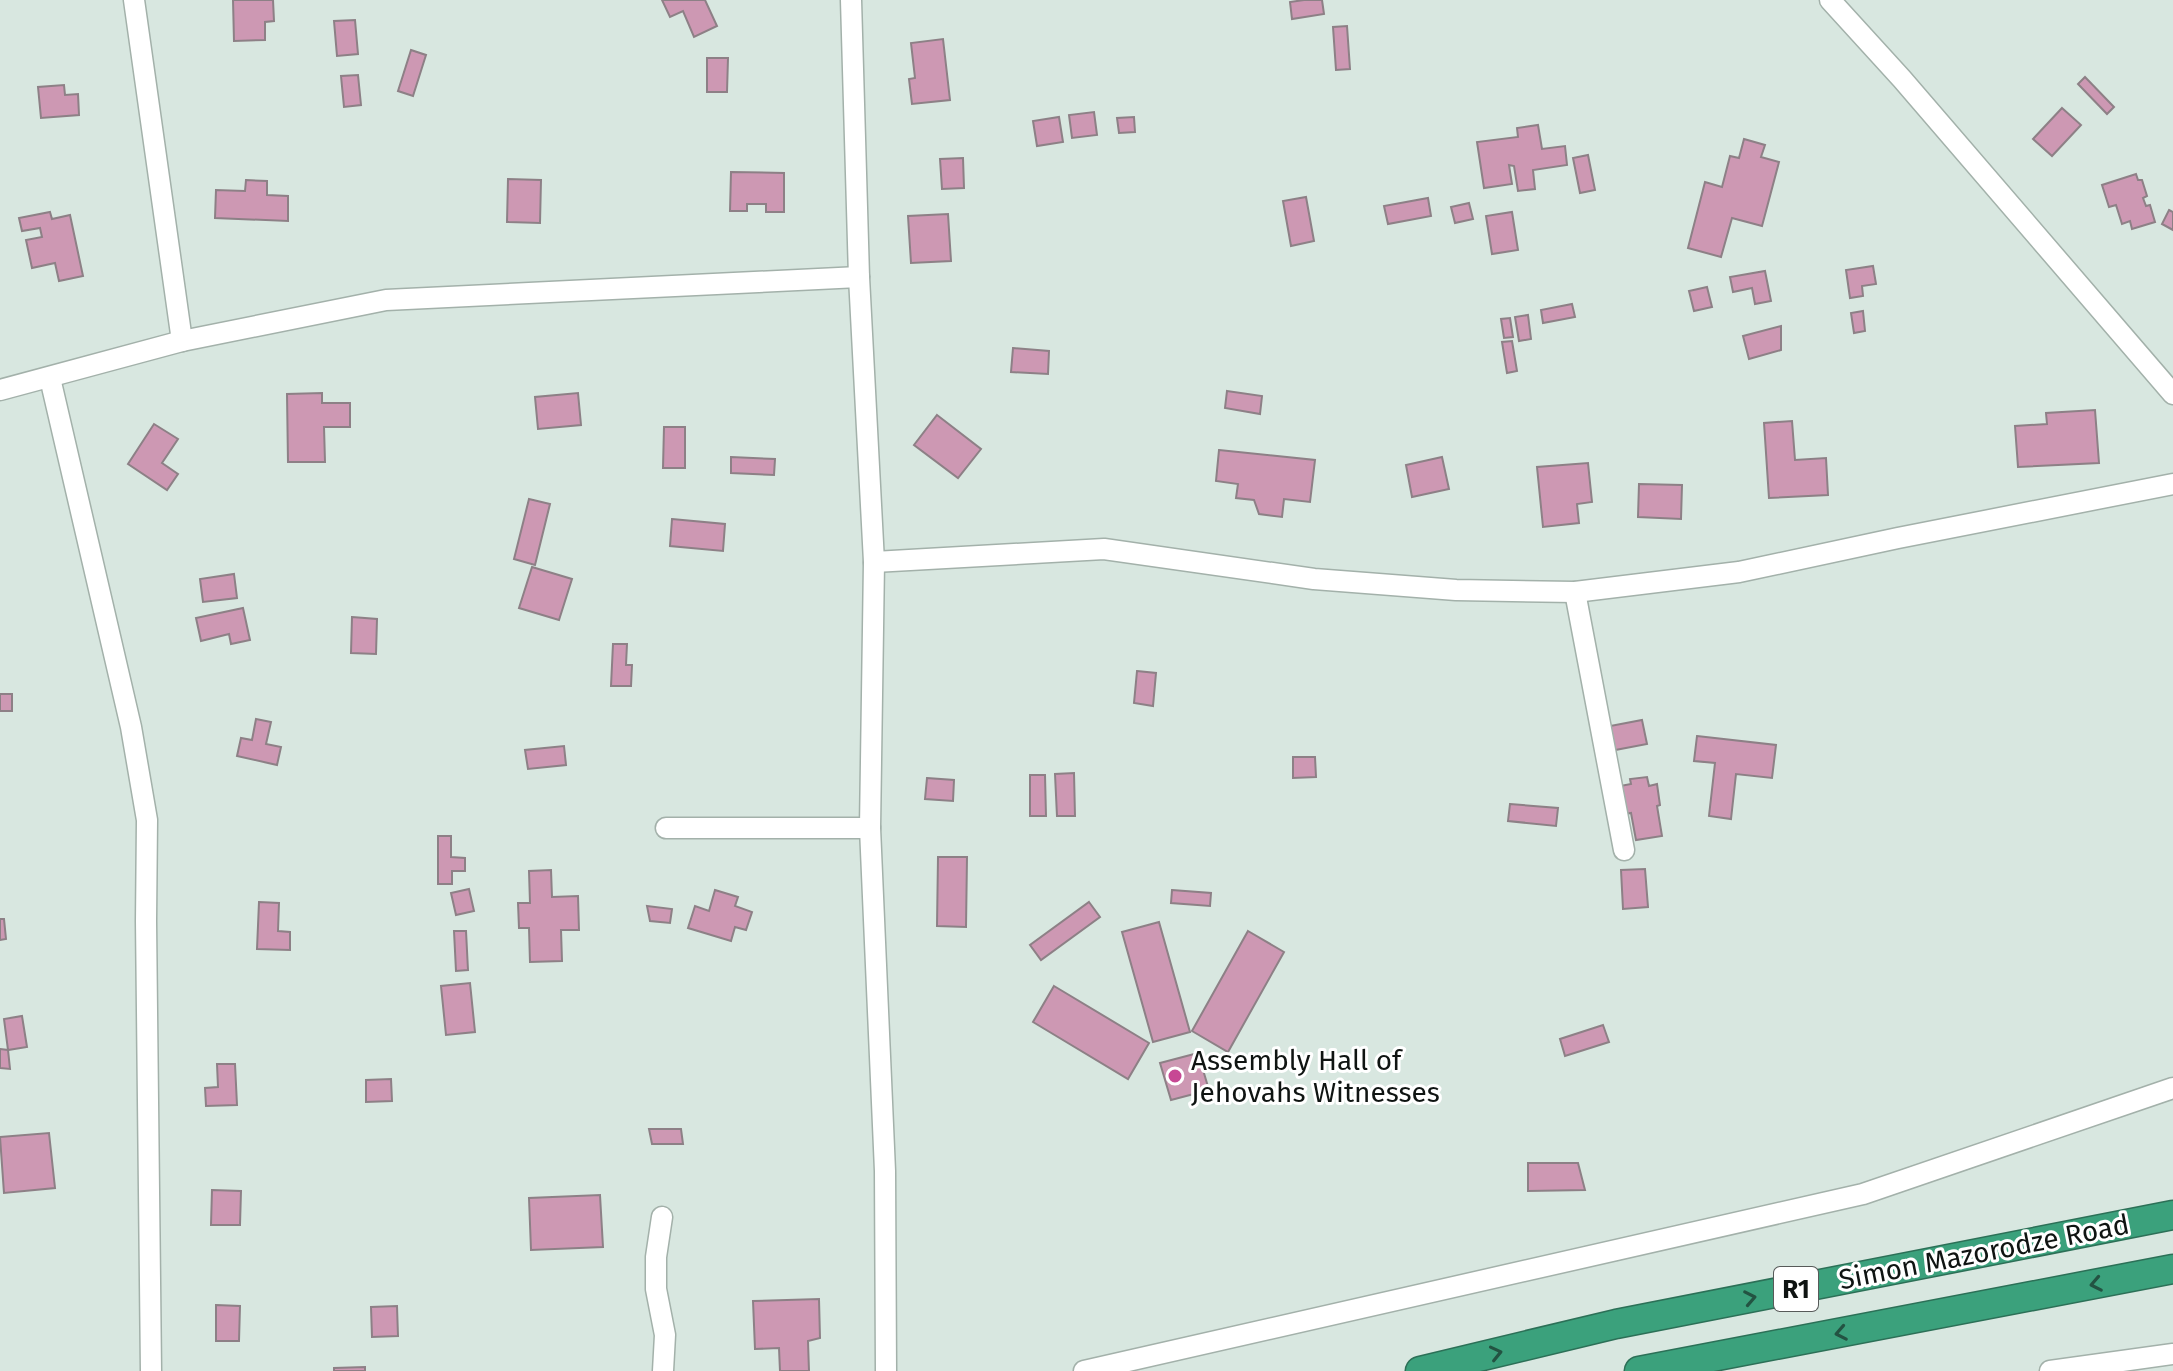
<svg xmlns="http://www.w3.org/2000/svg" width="2173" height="1371" viewBox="0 0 2173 1371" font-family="'Fira Sans',sans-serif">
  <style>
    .building { fill: #cd98b3; stroke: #8d8086; stroke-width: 2 }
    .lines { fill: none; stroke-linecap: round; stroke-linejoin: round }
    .minor-casing { stroke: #a3b1aa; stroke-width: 23 }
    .highway-casing { stroke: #2c7057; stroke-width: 31 }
    .minor { stroke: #fff; stroke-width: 20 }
    .highway { stroke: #3ba17c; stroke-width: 28 }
    .oneway { stroke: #235342 }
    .poi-dot { fill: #c74894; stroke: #fff; stroke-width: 3 }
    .labels { text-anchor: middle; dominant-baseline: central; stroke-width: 6; stroke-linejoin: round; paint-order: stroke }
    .shield { fill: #fff; stroke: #575a59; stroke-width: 2 }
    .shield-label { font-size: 26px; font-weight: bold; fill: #0f1412 }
    .poi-label { font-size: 28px; fill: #0f1412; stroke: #fff; text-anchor: start }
    .street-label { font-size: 28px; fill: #0f1412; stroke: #fff }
  </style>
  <rect width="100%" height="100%" fill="#d8e7e0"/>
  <g class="building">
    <path d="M233,0H273L274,21L265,22V40L234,41Z"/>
    <path d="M662,0H705L717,26L694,37L683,11L670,17Z"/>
    <path d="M1304,0H1322L1324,14L1292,19L1290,2Z"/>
    <path d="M355,20L358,54L337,56L334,21Z"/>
    <path d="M1347,26L1350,69L1336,70L1333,27Z"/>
    <path d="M943,39L950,100L912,104L909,79L915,78L911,43Z"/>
    <path d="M411,50L426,55L413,96L398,91Z"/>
    <path d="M707,58H728L727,92H707Z"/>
    <path d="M358,75L361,105L344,107L341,76Z"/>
    <path d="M2085,77L2114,107L2107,114L2078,84Z"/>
    <path d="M64,85L65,95L78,94L79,115L41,118L38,87Z"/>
    <path d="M2062,108L2081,125L2052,156L2033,139Z"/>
    <path d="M1094,112L1097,135L1072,138L1069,115Z"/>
    <path d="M1059,117L1063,142L1037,146L1033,121Z"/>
    <path d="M1134,117L1135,132L1119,133L1117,118Z"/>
    <path d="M1538,125L1542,149L1565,146L1567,165L1533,170L1535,189L1518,191L1514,166L1509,165L1512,184L1484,188L1477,142L1518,137L1517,128Z"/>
    <path d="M1744,139L1765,145L1761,157L1779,162L1762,226L1732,218L1721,257L1688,248L1705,182L1722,187L1730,156L1739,158Z"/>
    <path d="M1588,155L1595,190L1580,193L1573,158Z"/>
    <path d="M963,158L964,188L942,189L940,159Z"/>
    <path d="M731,172L784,173V212H766V204H747V211H730Z"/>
    <path d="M2136,174L2138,180H2142L2147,196L2143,198L2146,206L2150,205L2155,222L2132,229L2130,221L2122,224L2116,205L2109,207L2102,185Z"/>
    <path d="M508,179L541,180L540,223L507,222Z"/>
    <path d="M246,180L267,181V195L288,196V221L215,218L216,190L245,191Z"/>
    <path d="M1306,197L1314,241L1291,246L1283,201Z"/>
    <path d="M1428,198L1431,216L1388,224L1384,206Z"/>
    <path d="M1469,203L1473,219L1455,223L1451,207Z"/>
    <path d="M2169,210L2173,212V230L2162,224Z"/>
    <path d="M50,212L52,219L70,215L83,276L59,281L55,263L32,268L26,240L42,237L40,228L22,231L19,218Z"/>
    <path d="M1512,212L1518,250L1492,254L1486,216Z"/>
    <path d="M948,214L951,261L911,263L908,216Z"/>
    <path d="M1873,266L1876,284L1862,286L1863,296L1850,298L1846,270Z"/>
    <path d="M1765,271L1771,301L1755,304L1752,288L1733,292L1730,277Z"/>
    <path d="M1707,287L1712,307L1694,311L1689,291Z"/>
    <path d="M1572,304L1575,317L1543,323L1541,310Z"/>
    <path d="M1863,311L1865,331L1854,333L1851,313Z"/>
    <path d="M1528,315L1531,339L1519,341L1515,317Z"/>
    <path d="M1510,318L1513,337L1504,338L1501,319Z"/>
    <path d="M1781,326V350L1749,359L1743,336Z"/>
    <path d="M1512,341L1517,371L1507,373L1502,342Z"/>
    <path d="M1013,348L1049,351L1048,374L1011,372Z"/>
    <path d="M1227,391L1262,396L1260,414L1225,408Z"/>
    <path d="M322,393V403H350V427H324L325,462H288L287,394Z"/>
    <path d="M578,393L581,425L538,429L535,397Z"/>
    <path d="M2095,410L2099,463L2018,467L2015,426L2047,424L2046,413Z"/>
    <path d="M937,415L981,449L958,478L914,445Z"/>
    <path d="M1792,421L1795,460L1826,458L1828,495L1769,498L1764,423Z"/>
    <path d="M154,424L178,439L162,463L178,474L167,490L128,464Z"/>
    <path d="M664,427H685V468H663Z"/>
    <path d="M1219,450L1315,460L1310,502L1284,499L1282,517L1259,514L1254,500L1236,498L1238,484L1216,481Z"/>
    <path d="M731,457L775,459L774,475L731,473Z"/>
    <path d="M1442,457L1449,489L1412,497L1406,465Z"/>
    <path d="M1588,463L1592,502L1577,504L1579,523L1543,527L1537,467Z"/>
    <path d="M1639,484L1682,485L1681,519L1638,517Z"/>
    <path d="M529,499L550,504L535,565L514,559Z"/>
    <path d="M672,519L725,524L723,551L670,546Z"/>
    <path d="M532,567L572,579L559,620L519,608Z"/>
    <path d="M234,574L237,598L203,602L200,579Z"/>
    <path d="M243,608L250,640L231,644L229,634L201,641L196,618Z"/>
    <path d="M352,617L377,619L376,654L351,653Z"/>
    <path d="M613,644H627L626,665H632L631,686H611Z"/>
    <path d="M1137,671L1156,673L1153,706L1134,703Z"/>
    <rect x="0" y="694" width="12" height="17"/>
    <path d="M256,719L271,722L266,744L281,747L277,765L237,756L241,738L252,740Z"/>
    <path d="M1642,720L1647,744L1610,751L1605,727Z"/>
    <path d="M1697,736L1776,745L1772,778L1736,774L1731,819L1709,816L1715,763L1694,761Z"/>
    <path d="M564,746L566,765L528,769L525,750Z"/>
    <path d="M1293,757H1315L1316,777L1293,778Z"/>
    <path d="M1074,773L1075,816H1057L1055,774Z"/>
    <path d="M1030,775H1045L1046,816H1030Z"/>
    <path d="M1647,777L1649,786L1657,784L1660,805L1657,806L1662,836L1636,840L1631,813L1620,815L1615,787L1631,784L1630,779Z"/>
    <path d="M927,778L954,780L953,801L925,799Z"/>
    <path d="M1510,804L1558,808L1556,826L1508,821Z"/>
    <path d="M438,836H451V857L465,858V871H452V884H438Z"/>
    <path d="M938,857H967L966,927L937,926Z"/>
    <path d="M1645,869L1648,907L1623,909L1621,870Z"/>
    <path d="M551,870L552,897L578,896L579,930H561L562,961L530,962L529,928H519L518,903H530L529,871Z"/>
    <path d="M469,889L474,911L456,915L451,893Z"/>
    <path d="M715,890L738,897L735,906L752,912L746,930L735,927L731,941L688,928L695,906L709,911Z"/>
    <path d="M1172,890L1211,893L1210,906L1171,903Z"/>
    <path d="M259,902L279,903L278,931L290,932V950L257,949Z"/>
    <path d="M1089,902L1100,917L1041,960L1030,945Z"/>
    <path d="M647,906L672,909L670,923L650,921Z"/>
    <path d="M0,919H4L6,939L0,940Z"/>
    <path d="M1159,922L1190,1032L1153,1042L1122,932Z"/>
    <path d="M454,931H466L468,970L456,971Z"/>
    <path d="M1248,931L1284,952L1228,1052L1192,1031Z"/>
    <path d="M470,983L475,1032L446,1035L441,986Z"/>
    <path d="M1054,986L1149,1043L1128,1079L1033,1022Z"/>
    <path d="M22,1016L27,1047L8,1050L4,1019Z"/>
    <path d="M1603,1025L1609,1042L1565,1056L1560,1039Z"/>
    <path d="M0,1049L8,1050L10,1069L0,1068Z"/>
    <path d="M1198,1053L1209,1090L1171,1100L1160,1063Z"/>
    <path d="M217,1064H235L237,1105L206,1106L205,1088L218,1087Z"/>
    <path d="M391,1079L392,1101L366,1102V1080Z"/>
    <path d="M649,1129H681L683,1144H652Z"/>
    <path d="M49,1133L55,1188L4,1193L0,1137Z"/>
    <path d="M1528,1163H1578L1585,1190L1528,1191Z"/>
    <path d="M212,1190L241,1191L240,1225H211Z"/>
    <path d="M600,1195L603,1247L531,1250L529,1198Z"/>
    <path d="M819,1299L820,1338L808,1341L809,1371H780L779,1348L755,1349L753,1301Z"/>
    <path d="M216,1305L240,1306L239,1341H216Z"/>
    <path d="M397,1306L398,1336L372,1337L371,1307Z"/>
    <path d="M365,1367V1371H334V1368Z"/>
  </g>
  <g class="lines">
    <defs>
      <g id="minor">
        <path d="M134,0L182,341"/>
        <path d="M851,0L859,277L874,562L870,828L885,1171L886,1371"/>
        <path d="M1830,0L1902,79L2173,394"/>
        <path d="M50,378L131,727L147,820L146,921L151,1371"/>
        <path d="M0,390L182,341L386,300L859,277"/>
        <path d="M874,562L1104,549L1314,579L1456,590L1575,592L1739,572L1898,538L2173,484"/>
        <path d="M1575,592L1624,850"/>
        <path d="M666,828H870"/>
        <path d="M662,1217L656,1257V1289L665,1335L663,1371"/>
        <path d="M1084,1371L1863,1194L2173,1088"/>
        <path d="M2050,1371L2173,1354"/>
      </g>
      <g id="highway">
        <path d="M1420,1371L1616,1324L2173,1215"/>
        <path d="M1639,1371L2173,1269"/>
      </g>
    </defs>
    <use href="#minor" class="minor-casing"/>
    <use href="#highway" class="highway-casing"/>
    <use href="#minor" class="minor"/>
    <use href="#highway" class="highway"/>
  </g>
  <defs><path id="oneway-chevron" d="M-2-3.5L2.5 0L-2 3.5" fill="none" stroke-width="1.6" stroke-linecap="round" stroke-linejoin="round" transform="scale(2)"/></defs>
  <g class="oneway">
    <use href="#oneway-chevron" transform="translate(2096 1284) rotate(169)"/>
    <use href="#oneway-chevron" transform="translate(1750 1298) rotate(-11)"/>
    <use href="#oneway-chevron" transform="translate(1841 1333) rotate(169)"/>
    <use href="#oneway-chevron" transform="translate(1496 1353) rotate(-13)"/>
  </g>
  <circle class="poi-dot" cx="1175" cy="1076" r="8"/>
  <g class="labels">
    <rect class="shield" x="1774" y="1267" width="44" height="44" rx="6"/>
    <g class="shield-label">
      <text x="1796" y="1289">R1</text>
    </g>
    <g class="poi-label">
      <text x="1191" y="1060">Assembly Hall of<tspan x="1191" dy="32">Jehovahs Witnesses</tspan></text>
    </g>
    <g class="street-label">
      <text transform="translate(1984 1252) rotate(-11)">Simon Mazorodze Road</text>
    </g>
  </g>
</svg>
